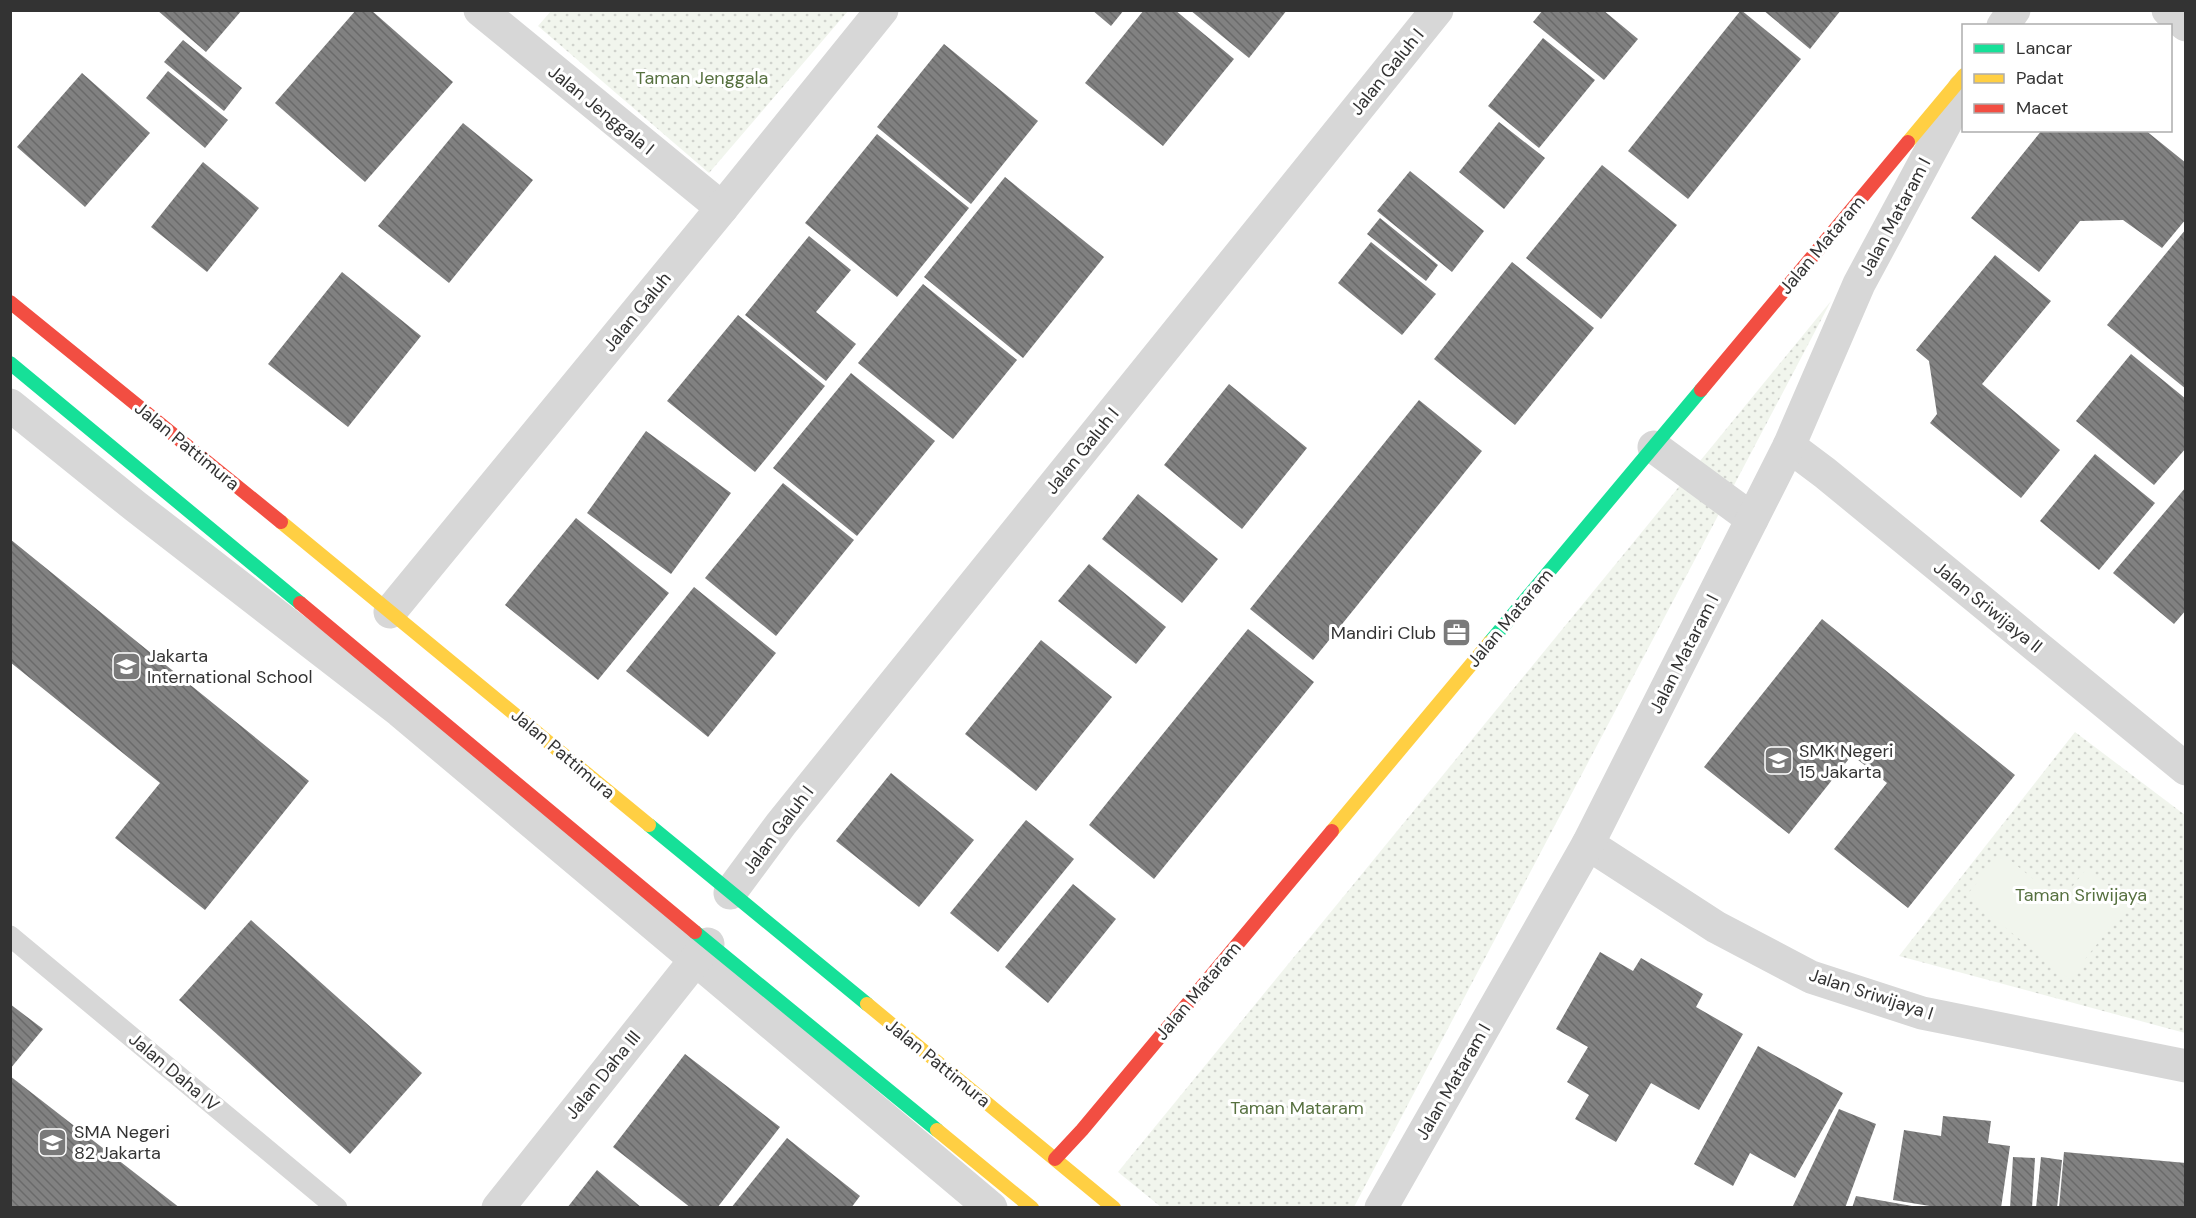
<svg xmlns="http://www.w3.org/2000/svg" width="2196" height="1218" viewBox="0 0 2196 1218" font-family="'DM Sans',sans-serif">
  <style>
    .grass { fill: url(#grass-dots) }
    .garden { fill: #f1f5ed }
    .building { fill: url(#building-back-hatch) }
    .lines { fill: none; stroke-linecap: round; stroke-linejoin: round }
    .lane { stroke: #d7d7d7; stroke-width: 21 }
    .street { stroke: #d7d7d7; stroke-width: 33 }
    .fast { stroke: #16e098; stroke-width: 14 }
    .slow { stroke: #ffcf43; stroke-width: 14 }
    .jam { stroke: #f24e42; stroke-width: 14 }
    .labels { text-anchor: middle; dominant-baseline: central; stroke-width: 6; stroke-linejoin: round; paint-order: stroke }
    .street-label { font-size: 18px; fill: #333; stroke: #fff }
    .park-label { font-size: 18px; fill: #56703f; stroke: #fff }
    .poi-label { font-size: 18px; fill: #333; stroke: #fff; text-anchor: start }
  </style>
  <defs>
    <pattern id="grass-dots" width="8" height="8" patternUnits="userSpaceOnUse" patternTransform="scale(1.5)"><rect width="8" height="8" fill="#f1f5ed"/><path d="M2 2h.1M6 6h.1" fill="none" stroke="#cfd2cc" stroke-width="1.8" stroke-linecap="round"/></pattern>
    <pattern id="building-back-hatch" width="6" height="6" patternUnits="userSpaceOnUse" patternTransform="scale(1.5)"><rect width="6" height="6" fill="#818181"/><path d="M-1 5l2 2M0 0l6 6M5-1l2 2" fill="none" stroke="#6a6a6a"/></pattern>
  </defs>
  <rect width="100%" height="100%" fill="#fff"/>
  <g class="grass">
    <path d="M551,11V10L848,11L709,173L538,26Z"/>
    <path d="M1831,301L1354,1207H1161L1118,1172Z"/>
    <path d="M2075,732L2185,815V1033L1899,956Z"/>
  </g>
  <path class="garden" d="M2001,853L2061,901L2087,868L2130,903L2069,979L1966,896Z"/>
  <g class="building">
    <path d="M157,10H242L206,52Z"/>
    <path d="M356,10H371L453,82L365,182L275,103Z"/>
    <path d="M1092,10H1124L1111,26Z"/>
    <path d="M1144,10H1175L1234,59L1163,146L1085,83Z"/>
    <path d="M1190,10H1287L1249,58Z"/>
    <path d="M1543,10H1603L1638,39L1604,80L1533,22Z"/>
    <path d="M1741,10L1801,59L1688,199L1628,151Z"/>
    <path d="M1763,10H1841L1810,49Z"/>
    <path d="M1543,38L1595,80L1539,148L1488,106Z"/>
    <path d="M183,40L242,88L224,111L164,62Z"/>
    <path d="M944,44L1038,121L971,204L877,127Z"/>
    <path d="M168,71L228,120L205,148L146,98Z"/>
    <path d="M82,73L150,133L85,207L17,147Z"/>
    <path d="M1499,122L1545,158L1504,209L1459,172Z"/>
    <path d="M463,123L533,180L449,283L378,226Z"/>
    <path d="M2042,130H2145L2186,163V219L2162,248L2123,220L2080,221L2039,272L1971,218Z"/>
    <path d="M877,134L969,208L897,297L805,223Z"/>
    <path d="M203,162L259,208L207,272L151,227Z"/>
    <path d="M1602,165L1677,225L1601,319L1526,258Z"/>
    <path d="M1410,171L1484,231L1452,272L1377,211Z"/>
    <path d="M1005,177L1104,257L1023,358L924,277Z"/>
    <path d="M1380,218L1438,265L1426,281L1367,234Z"/>
    <path d="M2186,229V389L2107,325Z"/>
    <path d="M809,236L851,270L816,312L856,344L826,381L745,315Z"/>
    <path d="M1371,242L1436,294L1402,335L1338,283Z"/>
    <path d="M1995,255L2051,301L1982,384L2060,450L2021,498L1930,423L1937,414L1929,361L1916,350Z"/>
    <path d="M1512,262L1594,328L1515,425L1434,359Z"/>
    <path d="M342,272L421,336L348,427L268,364Z"/>
    <path d="M923,284L1017,360L953,439L858,363Z"/>
    <path d="M738,315L825,386L755,472L667,401Z"/>
    <path d="M2131,354L2186,399V448L2154,485L2076,421Z"/>
    <path d="M851,373L935,441L857,536L773,468Z"/>
    <path d="M1229,384L1307,448L1242,529L1164,465Z"/>
    <path d="M1419,400L1482,451L1313,660L1250,609Z"/>
    <path d="M646,431L731,493L671,574L587,513Z"/>
    <path d="M2095,454L2155,503L2099,570L2040,521Z"/>
    <path d="M783,483L854,540L776,636L705,578Z"/>
    <path d="M2186,487V610L2174,624L2113,573Z"/>
    <path d="M1138,494L1218,559L1182,603L1102,539Z"/>
    <path d="M576,518L669,593L598,680L505,605Z"/>
    <path d="M10,539L309,781L205,910L115,838L160,783L10,662Z"/>
    <path d="M1089,564L1166,627L1136,664L1058,601Z"/>
    <path d="M694,587L776,653L708,737L626,671Z"/>
    <path d="M1822,619L2015,775L1908,908L1834,849L1887,783L1852,755L1789,834L1704,767Z"/>
    <path d="M1248,629L1314,682L1154,879L1089,825Z"/>
    <path d="M1041,640L1112,697L1036,791L965,734Z"/>
    <path d="M891,773L974,840L919,907L836,841Z"/>
    <path d="M1026,820L1074,859L998,952L950,913Z"/>
    <path d="M1073,884L1116,919L1048,1003L1005,967Z"/>
    <path d="M251,920L422,1073L350,1154L179,1000Z"/>
    <path d="M1600,952L1633,971L1641,958L1703,994L1696,1007L1743,1034L1699,1110L1651,1083L1616,1142L1575,1119L1589,1095L1567,1082L1588,1047L1556,1029Z"/>
    <path d="M10,1004L43,1029L10,1069Z"/>
    <path d="M1758,1046L1843,1093L1795,1178L1750,1153L1733,1186L1694,1164Z"/>
    <path d="M685,1054L780,1127L717,1208H691L613,1147Z"/>
    <path d="M10,1076L180,1208H10Z"/>
    <path d="M1839,1109L1876,1124L1845,1208H1792Z"/>
    <path d="M1943,1116L1991,1121L1988,1143L2010,1146L2001,1208H1942L1893,1200L1904,1130L1941,1136Z"/>
    <path d="M787,1138L860,1196L851,1208H731Z"/>
    <path d="M2064,1152L2186,1163V1208H2059Z"/>
    <path d="M2013,1157L2035,1158L2032,1208H2010Z"/>
    <path d="M2041,1157L2062,1160L2057,1208H2036Z"/>
    <path d="M597,1170L642,1208H567Z"/>
    <path d="M1856,1196L1912,1206L1911,1208H1852Z"/>
  </g>
  <g class="lines">
    <path class="lane" d="M10,936L337,1208"/>
    <g class="street">
      <path d="M480,10L722,208"/>
      <path d="M2168,10L2186,25"/>
      <path d="M2003,26L2014,10"/>
      <path d="M10,405L135,506L400,711L991,1208"/>
      <path d="M1789,446L1825,473L2186,769"/>
      <path d="M1654,447L1752,519"/>
      <path d="M390,612L722,208L882,10"/>
      <path d="M1588,844L1716,927L1811,977L1922,1013L2186,1066"/>
      <path d="M730,893L781,824L1437,10"/>
      <path d="M498,1208L708,944"/>
      <path d="M1381,1208L1588,844L1789,446L1859,284L1964,89"/>
    </g>
    <g class="fast">
      <path d="M10,363L300,603"/>
      <path d="M1490,642L1701,390"/>
      <path d="M649,825L867,1004"/>
      <path d="M695,932L937,1130"/>
    </g>
    <g class="slow">
      <path d="M1908,142L1964,75"/>
      <path d="M281,522L649,825"/>
      <path d="M1332,831L1490,642"/>
      <path d="M867,1004L1114,1208"/>
      <path d="M937,1130L1032,1208"/>
    </g>
    <g class="jam">
      <path d="M10,302L281,522"/>
      <path d="M1701,390L1908,142"/>
      <path d="M300,603L695,932"/>
      <path d="M1055,1159L1082,1130L1332,831"/>
    </g>
  </g>
  <defs>
    <symbol id="office-square" viewBox="-11 -11 22 22"><rect x="-9" y="-9" width="18" height="18" rx="4" fill="#7a7a7a" stroke="#fff"/><path d="M-6-3h4V-5.5h4V-3h4V5H-6ZM-1-4.5V-3h2v-1.5ZM-6 0V1H6V0Z" fill="#fff"/></symbol>
    <symbol id="school-square" viewBox="-11 -11 22 22"><rect x="-9" y="-9" width="18" height="18" rx="4" fill="#7a7a7a" stroke="#fff"/><path d="M0-5L7-2L0 1L-7-2ZM-4 1L0 2.5L4 1V4Q0 6-4 4Z" fill="#fff"/></symbol>
  </defs>
  <g fill-rule="evenodd">
    <use href="#office-square" x="1440" y="616" width="33" height="33"/>
    <use href="#school-square" x="110" y="650" width="33" height="33"/>
    <use href="#school-square" x="1762" y="744" width="33" height="33"/>
    <use href="#school-square" x="36" y="1126" width="33" height="33"/>
  </g>
  <g class="labels">
    <g class="street-label">
      <text transform="translate(1387 72) rotate(-51)">Jalan Galuh I</text>
      <text transform="translate(601 110) rotate(39)">Jalan Jenggala I</text>
      <text transform="translate(1895 217) rotate(-62)">Jalan Mataram I</text>
      <text transform="translate(1822 245) rotate(-50)">Jalan Mataram</text>
      <text transform="translate(637 312) rotate(-51)">Jalan Galuh</text>
      <text transform="translate(187 446) rotate(39)">Jalan Pattimura</text>
      <text transform="translate(1082 451) rotate(-51)">Jalan Galuh I</text>
      <text transform="translate(1988 607) rotate(39)">Jalan Sriwijaya II</text>
      <text transform="translate(1510 618) rotate(-50)">Jalan Mataram</text>
      <text transform="translate(1684 654) rotate(-63)">Jalan Mataram I</text>
      <text transform="translate(563 754) rotate(40)">Jalan Pattimura</text>
      <text transform="translate(778 830) rotate(-53)">Jalan Galuh I</text>
      <text transform="translate(1198 991) rotate(-50)">Jalan Mataram</text>
      <text transform="translate(1871 994) rotate(18)">Jalan Sriwijaya I</text>
      <text transform="translate(938 1063) rotate(39)">Jalan Pattimura</text>
      <text transform="translate(174 1072) rotate(40)">Jalan Daha IV</text>
      <text transform="translate(603 1075) rotate(-51)">Jalan Daha III</text>
      <text transform="translate(1453 1082) rotate(-60)">Jalan Mataram I</text>
    </g>
    <g class="park-label">
      <text x="702" y="78">Taman Jenggala</text>
      <text x="2081" y="895">Taman Sriwijaya</text>
      <text x="1297" y="1108">Taman Mataram</text>
    </g>
    <g class="poi-label">
      <text x="1436" y="633" text-anchor="end">Mandiri Club</text>
      <text x="147" y="656">Jakarta<tspan x="147" dy="21">International School</tspan></text>
      <text x="1799" y="751">SMK Negeri<tspan x="1799" dy="21">15 Jakarta</tspan></text>
      <text x="74" y="1132">SMA Negeri<tspan x="74" dy="21">82 Jakarta</tspan></text>
    </g>
  </g>
  <rect width="2196" height="1218" fill="none" stroke="#333333" stroke-width="24"/>
  <rect x="1962" y="24" width="210" height="108" fill="#ffffff" stroke="#adadad" stroke-width="1.5"/>
  <rect x="1974" y="44" width="30" height="9" fill="#16e098" stroke="#adadad" stroke-width="1.5"/>
  <text x="2016" y="54" font-size="18" fill="#333333">Lancar</text>
  <rect x="1974" y="74" width="30" height="9" fill="#ffcf43" stroke="#adadad" stroke-width="1.5"/>
  <text x="2016" y="84" font-size="18" fill="#333333">Padat</text>
  <rect x="1974" y="104" width="30" height="9" fill="#f24e42" stroke="#adadad" stroke-width="1.5"/>
  <text x="2016" y="114" font-size="18" fill="#333333">Macet</text>
</svg>
